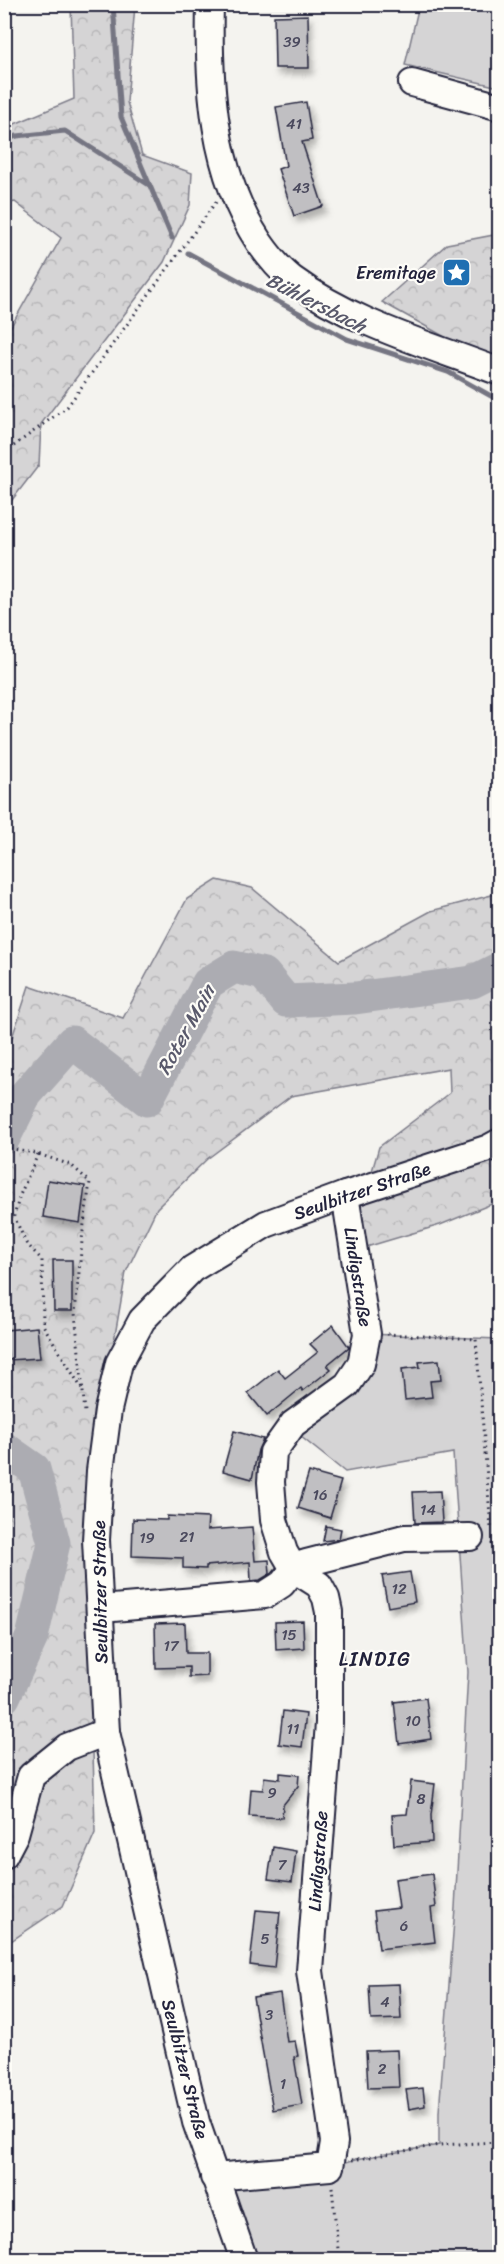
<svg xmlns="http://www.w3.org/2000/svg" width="504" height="2264" viewBox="0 0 504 2264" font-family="Sriracha,sans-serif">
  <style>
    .green { fill: #d5d4d5; stroke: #7c7b88; stroke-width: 1.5 }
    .forest { fill: url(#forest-crowns); stroke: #7c7b88; stroke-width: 1.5 }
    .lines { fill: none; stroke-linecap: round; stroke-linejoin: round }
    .stream { stroke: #757582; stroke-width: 5 }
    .river { stroke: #acacb2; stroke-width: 33 }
    .building { fill: #c0bfc2; stroke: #22223b; stroke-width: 1.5; filter: url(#shadow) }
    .minor-casing { stroke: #22223b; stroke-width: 30 }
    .path { stroke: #22223b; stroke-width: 3; stroke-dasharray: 1.5 4.5; stroke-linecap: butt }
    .minor { stroke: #fdfcf7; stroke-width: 26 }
    .labels { text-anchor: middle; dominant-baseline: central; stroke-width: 4.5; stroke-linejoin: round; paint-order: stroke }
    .number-label { font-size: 15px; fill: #4a495d }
    .poi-label { font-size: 18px; fill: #22223b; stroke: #fdfcf7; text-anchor: end }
    .street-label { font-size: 18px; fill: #22223b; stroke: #fdfcf7 }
    .water-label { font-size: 20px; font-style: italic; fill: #59596b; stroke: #fdfcf7 }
    .neighbourhood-label { font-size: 20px; letter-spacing: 1.5px; fill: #22223b; stroke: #fdfcf7 }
  </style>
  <defs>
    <pattern id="forest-crowns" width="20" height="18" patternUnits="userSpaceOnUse" patternTransform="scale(1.5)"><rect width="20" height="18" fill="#d5d4d5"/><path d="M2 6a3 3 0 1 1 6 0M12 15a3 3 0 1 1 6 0" fill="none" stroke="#b7b6b8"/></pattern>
    <filter id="shadow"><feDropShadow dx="3.5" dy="6" stdDeviation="3" flood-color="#0004"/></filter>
  </defs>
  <rect width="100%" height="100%" fill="#f4f3ef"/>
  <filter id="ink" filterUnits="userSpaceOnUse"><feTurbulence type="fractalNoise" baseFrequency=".0167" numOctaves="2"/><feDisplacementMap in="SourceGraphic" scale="12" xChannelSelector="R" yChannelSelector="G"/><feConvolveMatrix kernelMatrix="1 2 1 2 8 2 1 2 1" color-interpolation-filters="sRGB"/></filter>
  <g filter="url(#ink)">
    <g class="green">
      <path d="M419,5H499V87L405,65Z"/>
      <path d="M367,1334L499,1339V2259H250L228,2187L330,2167L356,2159L439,2145V2112L455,1908L468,1672L453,1453L345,1472L290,1428L347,1385Z"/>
    </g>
    <g class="forest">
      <path d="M71,5H135L127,102L142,155L192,173L190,205L164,262L41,424L39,465L5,509V337L61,238L15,202L5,204V128L74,99Z"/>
      <path d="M499,234V367L382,302L447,244Z"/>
      <path d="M217,880L252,888L339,961L431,911L499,893V1128C461,1146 414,1166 372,1171L379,1147L450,1093L449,1068L291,1096L207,1159L157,1208L126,1272L87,1496L95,1833L63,1906L5,1945L4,1062L29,986L123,1018L187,899Z"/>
      <path d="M499,1151V1201L440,1225L363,1248L360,1198Z"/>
    </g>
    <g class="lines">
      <g class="stream">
        <path d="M113,4L121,117L172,238"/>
        <path d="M4,140L17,136L65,131L149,185"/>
        <path d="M188,253L347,339L448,372L500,401"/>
      </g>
      <g class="river">
        <path d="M4,1138L26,1094L72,1042L147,1100L208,983L234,967L264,974L286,1001L355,998L472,982L500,968"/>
        <path d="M4,1448L34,1469L54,1543L32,1637L4,1697"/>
      </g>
    </g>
    <g class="building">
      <path d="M308,15L309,68H275L274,16Z"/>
      <path d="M306,102L312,140L302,142L323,206L294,216L278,169L286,166L276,107Z"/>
      <path d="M48,1180L85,1186L80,1223L43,1217Z"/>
      <path d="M53,1260H72V1311H54Z"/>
      <path d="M333,1325L349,1347L327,1365L331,1369L303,1391L301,1388L267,1416L248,1393L278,1369L285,1378L318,1352L310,1344Z"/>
      <path d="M37,1327L40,1358L8,1360L6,1330Z"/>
      <path d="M439,1360L441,1380L430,1381L432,1397L405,1400L402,1369L420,1367L419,1362Z"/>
      <path d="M234,1431L263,1439L258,1450L252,1479L223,1471Z"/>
      <path d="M309,1472L341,1481L330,1518L298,1508Z"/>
      <path d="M440,1491L442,1522L415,1523L413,1492Z"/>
      <path d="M167,1516L208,1518L207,1530L252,1527L255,1561L269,1560L270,1574L260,1580L251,1581L250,1562L206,1566V1569L183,1568V1558L132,1556L133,1519L167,1520Z"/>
      <path d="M326,1526L341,1529L339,1539L323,1541Z"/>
      <path d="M410,1572L415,1602L388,1607L382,1576Z"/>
      <path d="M303,1621L304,1648L276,1650L275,1622Z"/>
      <path d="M185,1623L186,1653H207V1676L189,1677V1667L156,1668L155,1624Z"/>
      <path d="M426,1698L431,1739L399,1744L394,1702Z"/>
      <path d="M283,1711L306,1714L302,1747L279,1744Z"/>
      <path d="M280,1773L299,1775L298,1786L283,1805L282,1818L249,1816L251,1789L263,1790L264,1777L280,1779Z"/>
      <path d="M411,1781L435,1784L431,1815L432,1842L394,1845L392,1815L407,1814Z"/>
      <path d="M273,1847L296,1851L292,1882L268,1879Z"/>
      <path d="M432,1874L436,1907L431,1908L435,1942L379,1949L374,1911L399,1908L395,1879Z"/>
      <path d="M256,1910L280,1912L274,1968L250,1965Z"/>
      <path d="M399,1984L401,2019L371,2020L369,1985Z"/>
      <path d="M280,1993L287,2042L295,2041L298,2056L294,2057L302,2105L273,2110L253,1997Z"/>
      <path d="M397,2050L399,2087L368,2088L366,2051Z"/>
      <path d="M423,2088L425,2106L409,2109L406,2090Z"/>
    </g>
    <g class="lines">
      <defs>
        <g id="minor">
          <path d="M210,4C208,86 213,172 259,242C268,255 279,269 292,279C353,324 430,345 500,372"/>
          <path d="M412,83L500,107"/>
          <path d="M113,1608L265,1595L282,1584L294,1569L306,1563L404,1538L470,1537"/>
          <path d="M4,1855L15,1834L31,1776L67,1747L106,1732"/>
          <path d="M214,2177L330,2167L334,2142L310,1971L329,1723V1612L326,1598L319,1585L294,1569L284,1552L274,1520L271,1482L273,1452L293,1424L347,1385L361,1364L367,1334L345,1195"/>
          <path d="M244,2260L196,2122L106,1732L96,1540L100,1471L108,1410L119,1363L142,1320L192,1269L266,1224L345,1195L489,1148L500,1142"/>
        </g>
      </defs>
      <use href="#minor" class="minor-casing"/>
      <g class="path">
        <path d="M4,453L67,407L216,202"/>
        <path d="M4,1147L38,1154L71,1165L90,1182L83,1231L75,1313L85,1412"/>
        <path d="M38,1154L20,1195L14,1216L26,1243L42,1260L43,1325L82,1389"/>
        <path d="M387,1334L476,1339L491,1528"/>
        <path d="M492,1543L493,1551"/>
        <path d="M352,2160L439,2145L500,2142"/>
        <path d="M332,2187L339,2260"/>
      </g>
      <use href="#minor" class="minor"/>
    </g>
  </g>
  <defs>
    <symbol id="sight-square" viewBox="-11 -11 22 22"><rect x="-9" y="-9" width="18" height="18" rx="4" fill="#1f6fb2" stroke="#fdfcf7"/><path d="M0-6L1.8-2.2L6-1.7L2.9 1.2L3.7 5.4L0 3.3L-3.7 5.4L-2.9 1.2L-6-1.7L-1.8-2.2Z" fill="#fff"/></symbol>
  </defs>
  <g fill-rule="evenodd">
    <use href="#sight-square" x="440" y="256" width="33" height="33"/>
  </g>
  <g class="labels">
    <g class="number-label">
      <text x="292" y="42">39</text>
      <text x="294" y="124">41</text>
      <text x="301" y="188">43</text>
      <text x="320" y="1495">16</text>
      <text x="428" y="1510">14</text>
      <text x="187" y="1537">21</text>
      <text x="147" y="1538">19</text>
      <text x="399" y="1589">12</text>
      <text x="289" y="1635">15</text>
      <text x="171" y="1646">17</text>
      <text x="413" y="1721">10</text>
      <text x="293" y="1729">11</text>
      <text x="272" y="1793">9</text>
      <text x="421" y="1799">8</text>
      <text x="282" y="1865">7</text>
      <text x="404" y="1926">6</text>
      <text x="265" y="1939">5</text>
      <text x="385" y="2002">4</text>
      <text x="269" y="2015">3</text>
      <text x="382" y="2069">2</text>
      <text x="283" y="2084">1</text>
    </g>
    <g class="poi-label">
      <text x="436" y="273">Eremitage</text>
    </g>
    <g class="street-label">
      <text transform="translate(362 1191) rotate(-19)">Seulbitzer Straße</text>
      <text transform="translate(358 1277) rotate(81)">Lindigstraße</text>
      <text transform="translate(100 1592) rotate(-91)">Seulbitzer Straße</text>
      <text transform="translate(318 1861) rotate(-86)">Lindigstraße</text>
      <text transform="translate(185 2069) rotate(76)">Seulbitzer Straße</text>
    </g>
    <g class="water-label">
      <text transform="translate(316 303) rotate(27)">Bühlersbach</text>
      <text transform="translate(186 1030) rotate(-61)">Roter Main</text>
    </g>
    <g class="neighbourhood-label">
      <text x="375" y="1659">LINDIG</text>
    </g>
  </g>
  <rect width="504" height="2264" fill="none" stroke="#fdfcf7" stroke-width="24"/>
  <rect x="12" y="12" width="480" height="2240" fill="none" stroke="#22223b" stroke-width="2" filter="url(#ink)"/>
</svg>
